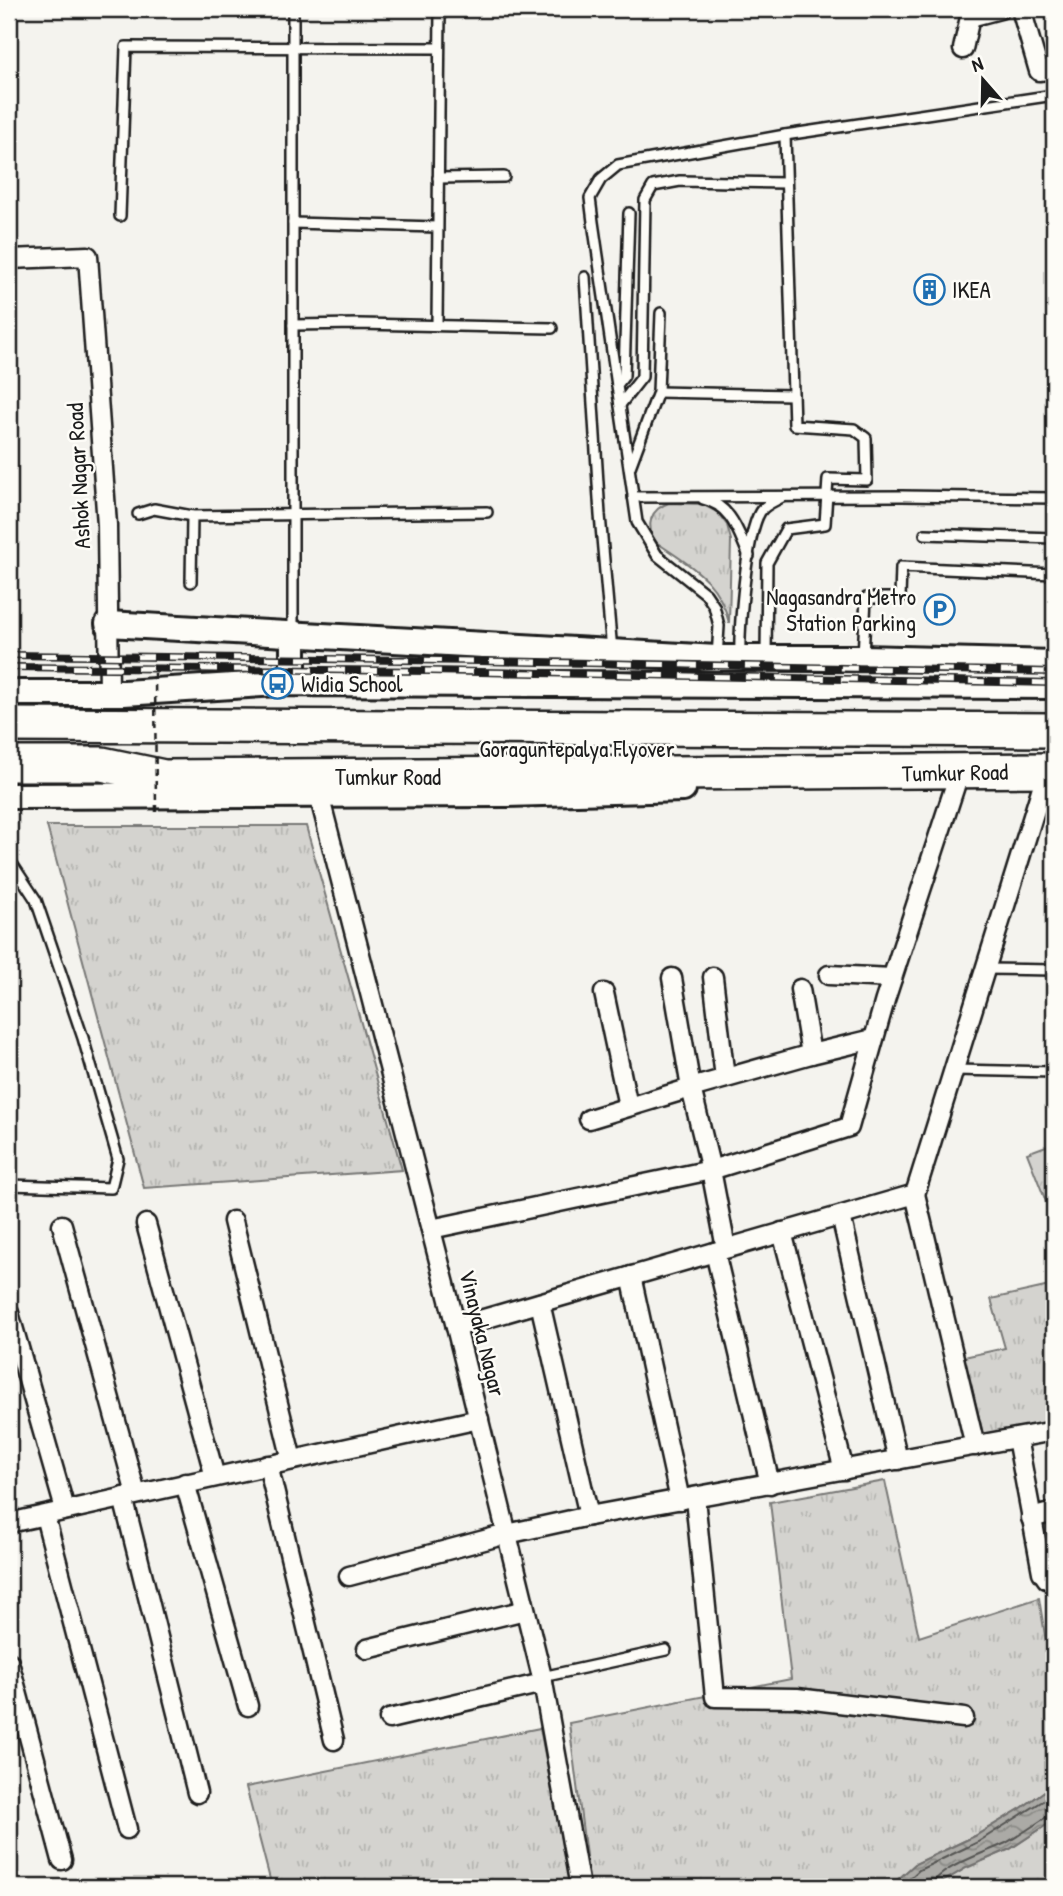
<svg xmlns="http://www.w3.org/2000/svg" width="1063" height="1896" viewBox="0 0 1063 1896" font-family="'Patrick Hand',sans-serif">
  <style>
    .grass { fill: url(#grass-tufts); stroke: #787876; stroke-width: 2 }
    .water { fill: url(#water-waves); stroke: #72716f; stroke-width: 2 }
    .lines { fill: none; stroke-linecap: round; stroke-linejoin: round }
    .shore { stroke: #555553; stroke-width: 2 }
    .lane-casing { stroke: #1c1c1c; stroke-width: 14 }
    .street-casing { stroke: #1c1c1c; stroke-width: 23 }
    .secondary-casing { stroke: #1c1c1c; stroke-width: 30 }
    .highway-casing { stroke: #1c1c1c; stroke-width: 38 }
    .lane { stroke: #fdfcf7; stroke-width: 9 }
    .street { stroke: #fdfcf7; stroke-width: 18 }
    .secondary { stroke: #fdfcf7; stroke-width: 24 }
    .highway { stroke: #fdfcf7; stroke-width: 33 }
    .rail-casing { stroke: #1c1c1c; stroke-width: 8 }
    .rail { stroke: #fdfcf7; stroke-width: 5; stroke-dasharray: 16; stroke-linecap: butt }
    .path-bridge { stroke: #1c1c1c; stroke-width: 2.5; stroke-dasharray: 7 5; stroke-linecap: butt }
    .labels { text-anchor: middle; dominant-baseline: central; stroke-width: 5; stroke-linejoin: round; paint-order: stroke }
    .poi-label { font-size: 23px; fill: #1c1c1c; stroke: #fdfcf7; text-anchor: start }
    .street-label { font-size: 23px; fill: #1c1c1c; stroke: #fdfcf7 }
  </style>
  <defs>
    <pattern id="grass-tufts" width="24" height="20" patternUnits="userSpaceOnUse" patternTransform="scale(1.75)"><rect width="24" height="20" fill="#d4d3cf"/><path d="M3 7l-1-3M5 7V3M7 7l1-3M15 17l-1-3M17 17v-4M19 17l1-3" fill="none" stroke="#b5b5b1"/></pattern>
    <pattern id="water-waves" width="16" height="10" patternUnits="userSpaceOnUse" patternTransform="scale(1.75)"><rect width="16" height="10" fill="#abaaa6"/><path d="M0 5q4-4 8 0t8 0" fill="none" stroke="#8a8a86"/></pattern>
  </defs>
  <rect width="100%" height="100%" fill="#f4f3ee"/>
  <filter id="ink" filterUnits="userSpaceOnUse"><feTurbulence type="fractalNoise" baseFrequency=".0143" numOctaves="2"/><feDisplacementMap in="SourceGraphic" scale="14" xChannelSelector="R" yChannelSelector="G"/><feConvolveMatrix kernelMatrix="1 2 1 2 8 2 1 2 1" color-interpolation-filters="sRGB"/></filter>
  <g filter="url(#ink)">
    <g class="grass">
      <path d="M669,503L702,504L717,512L727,525L731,540L729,623C719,579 690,566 656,542C645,526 650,509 669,503Z"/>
      <path d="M47,826H306L402,1170L144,1188Z"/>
      <path d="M1054,1143V1222L1027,1153Z"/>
      <path d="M1054,1285V1422L983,1434L964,1357L1005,1348L991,1299Z"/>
      <path d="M885,1481L919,1637L1039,1598L1054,1691V1784L1023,1807L975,1836L915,1864L894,1883L854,1887H590L569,1723L791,1679L770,1502Z"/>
      <path d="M540,1728L570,1887H272L246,1787Z"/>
      <path d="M1054,1820V1887H934L966,1868L1010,1849Z"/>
    </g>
    <path class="water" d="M1054,1784V1820L1010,1849L966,1868L934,1887H906L894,1883L915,1864L975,1836L1023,1807Z"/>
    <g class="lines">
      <g class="shore">
        <path d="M905,1887L906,1882L919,1870L978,1842L1054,1794"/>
        <path d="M932,1887C934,1869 990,1851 1006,1843C1020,1835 1034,1825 1048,1816L1054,1815"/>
      </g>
      <defs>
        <g id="lane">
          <path d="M293,9V630"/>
          <path d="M438,178L504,177"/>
          <path d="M120,216L126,47L439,48"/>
          <path d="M293,223L437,227"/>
          <path d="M585,277L600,515L612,651"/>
          <path d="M293,325L359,324L552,328"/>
          <path d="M437,325L440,9"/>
          <path d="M617,385L624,376L629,213"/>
          <path d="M658,392L793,395"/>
          <path d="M620,405L642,377L645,200L653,186L680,181L786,183"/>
          <path d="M630,467L658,392L661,313"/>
          <path d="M633,497L902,496L1054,498"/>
          <path d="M703,499C732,506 738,532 749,556"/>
          <path d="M138,514L154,509L192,516"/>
          <path d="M925,534L1054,538"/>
          <path d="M191,582L192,516L487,512"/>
          <path d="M766,655L767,563L786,529L825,524L828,479L867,480L866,438L854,429L794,425L785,135"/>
          <path d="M863,656L866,598H900L901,567L1054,574"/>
          <path d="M740,657C739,629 746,535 760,512C764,505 775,501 782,497"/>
          <path d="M717,658L719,626L714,606L706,594L657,555L637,522L593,222L590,198L601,179L618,165L640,161L785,135L1054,95"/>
          <path d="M1037,805L1054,803"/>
          <path d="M9,859L36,900L83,1038L118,1159L111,1188L9,1185"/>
          <path d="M985,969L1054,970"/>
          <path d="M954,1070L1054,1072"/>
          <path d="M542,1677L666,1650"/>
        </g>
        <g id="street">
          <path d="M1021,9L1039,71L1054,69"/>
          <path d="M963,49L970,17L1000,9"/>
          <path d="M9,259L88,256L107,525L109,693"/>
          <path d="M319,795L456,1327L542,1677L580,1887"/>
          <path d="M829,975L892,978"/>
          <path d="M713,977L725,1078"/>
          <path d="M672,978L691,1088L811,1054L873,1039"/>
          <path d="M800,989L811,1054"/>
          <path d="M604,993L628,1106"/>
          <path d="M589,1119L691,1088L711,1170L726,1248"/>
          <path d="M915,1194L1043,784"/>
          <path d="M841,1216L898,1460"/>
          <path d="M233,1221L292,1460"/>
          <path d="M146,1224L215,1477"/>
          <path d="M62,1225L136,1494"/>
          <path d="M431,1229L711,1170L849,1127L885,1000L955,786"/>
          <path d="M782,1232L844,1470"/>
          <path d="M715,1252L770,1484"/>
          <path d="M631,1276L680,1500"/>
          <path d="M540,1303L589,1516"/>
          <path d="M9,1313L65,1509"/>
          <path d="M456,1327L915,1194L975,1446"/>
          <path d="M1017,1438L1042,1572L1047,1579L1054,1580"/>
          <path d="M268,1465L334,1740"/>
          <path d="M185,1483L248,1706"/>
          <path d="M123,1497L197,1793"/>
          <path d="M695,1498L715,1697L797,1698L964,1718"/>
          <path d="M45,1516L127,1829"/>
          <path d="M1031,1518L1054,1512"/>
          <path d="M9,1523L479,1419"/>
          <path d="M349,1576L507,1534L589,1516L1054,1431"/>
          <path d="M367,1649L525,1610"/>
          <path d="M9,1662L62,1860"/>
          <path d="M389,1719L543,1683"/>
        </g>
        <g id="secondary">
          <path d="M108,624L717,658H863L1054,663"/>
          <path d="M293,683V633"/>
          <path d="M9,693H124L278,683L1054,686"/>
          <path d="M9,796L507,794L683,789"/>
        </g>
        <g id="highway">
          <path d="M9,725L1054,730"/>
          <path d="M9,764H102L164,777L1054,770"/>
        </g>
      </defs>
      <use href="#lane" class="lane-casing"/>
      <use href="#street" class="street-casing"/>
      <use href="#secondary" class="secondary-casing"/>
      <use href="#highway" class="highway-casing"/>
      <use href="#lane" class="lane"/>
      <use href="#street" class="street"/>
      <use href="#secondary" class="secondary"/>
      <use href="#highway" class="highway"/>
      <defs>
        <g id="rail">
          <path d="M9,655L481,661L1054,672"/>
          <path d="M9,667L430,671L1054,683"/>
        </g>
      </defs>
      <use href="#rail" class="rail-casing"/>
      <use href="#rail" class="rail"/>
      <path class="path-bridge" d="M155,673L156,815"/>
    </g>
  </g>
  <defs>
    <symbol id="building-ring" viewBox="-11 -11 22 22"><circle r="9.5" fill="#fdfcf7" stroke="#1f6fb2" stroke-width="1.5"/><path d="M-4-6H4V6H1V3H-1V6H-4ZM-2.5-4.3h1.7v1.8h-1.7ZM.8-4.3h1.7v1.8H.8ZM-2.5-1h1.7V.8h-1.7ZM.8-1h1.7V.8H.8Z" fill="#1f6fb2"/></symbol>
    <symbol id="parking-ring" viewBox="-11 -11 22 22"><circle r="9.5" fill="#fdfcf7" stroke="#1f6fb2" stroke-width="1.5"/><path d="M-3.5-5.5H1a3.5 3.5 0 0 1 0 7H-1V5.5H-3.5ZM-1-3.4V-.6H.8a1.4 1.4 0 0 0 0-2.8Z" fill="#1f6fb2"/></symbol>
    <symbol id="bus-ring" viewBox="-11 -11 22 22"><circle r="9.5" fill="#fdfcf7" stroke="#1f6fb2" stroke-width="1.5"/><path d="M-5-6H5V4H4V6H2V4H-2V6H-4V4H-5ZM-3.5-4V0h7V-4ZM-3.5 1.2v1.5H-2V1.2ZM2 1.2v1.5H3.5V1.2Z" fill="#1f6fb2"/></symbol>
  </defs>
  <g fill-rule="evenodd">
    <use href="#building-ring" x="912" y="272" width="35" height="35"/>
    <use href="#parking-ring" x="922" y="592" width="35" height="35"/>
    <use href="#bus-ring" x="260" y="666" width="35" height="35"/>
  </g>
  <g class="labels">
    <g class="poi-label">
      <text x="952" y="289">IKEA</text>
      <text x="916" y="596" text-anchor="end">Nagasandra Metro<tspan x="916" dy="26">Station Parking</tspan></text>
      <text x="301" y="683">Widia School</text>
    </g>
    <g class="street-label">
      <text transform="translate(78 476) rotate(-93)">Ashok Nagar Road</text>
      <text x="577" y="748">Goraguntepalya Flyover</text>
      <text transform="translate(955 772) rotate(-1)">Tumkur Road</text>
      <text x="388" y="776">Tumkur Road</text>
      <text transform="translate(483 1333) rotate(76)">Vinayaka Nagar</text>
    </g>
  </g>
  <rect width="1063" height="1896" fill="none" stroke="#fdfcf7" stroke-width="35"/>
  <rect x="18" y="18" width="1028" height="1861" fill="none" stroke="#1c1c1c" stroke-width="2.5" filter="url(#ink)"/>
  <g transform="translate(983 80) rotate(340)" stroke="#fdfcf7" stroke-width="5" paint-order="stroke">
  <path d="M0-5L12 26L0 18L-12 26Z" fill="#1c1c1c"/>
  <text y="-10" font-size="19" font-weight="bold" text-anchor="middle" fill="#1c1c1c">N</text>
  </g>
</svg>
